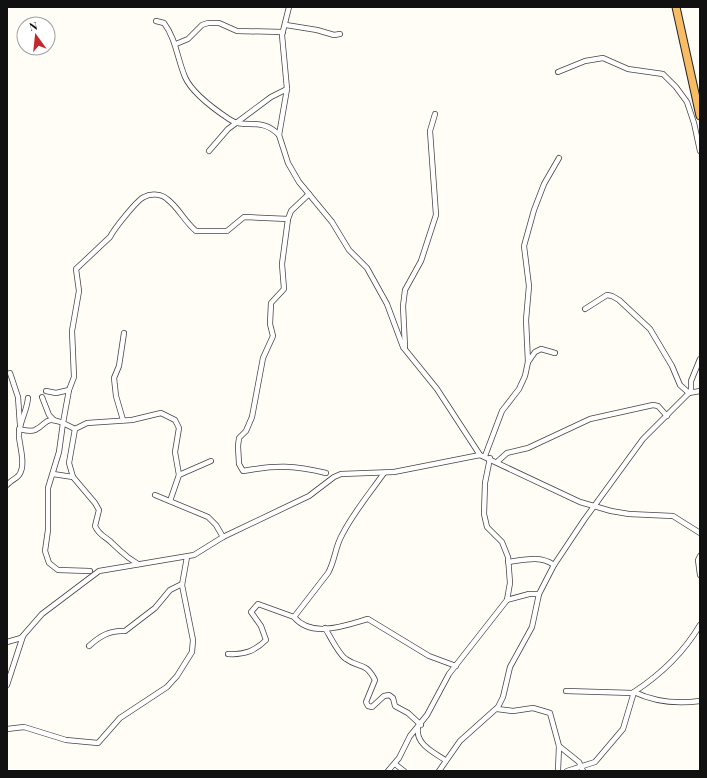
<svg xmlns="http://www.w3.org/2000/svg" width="707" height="778" viewBox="0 0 707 778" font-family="'Playfair Display',serif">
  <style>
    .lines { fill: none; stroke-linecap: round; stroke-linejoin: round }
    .minor-casing { stroke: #444; stroke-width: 6 }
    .trunk-casing { stroke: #222; stroke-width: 9 }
    .minor { stroke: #fff; stroke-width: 4.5 }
    .trunk { stroke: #f7bc64; stroke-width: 7 }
  </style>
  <rect width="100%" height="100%" fill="#fffdf5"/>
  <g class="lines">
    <defs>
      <g id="minor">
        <path d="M289,7L282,35L287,89L279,135L288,163L299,182L332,222L349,250L367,268L387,304L403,347L437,389L480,455"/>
        <path d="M156,21L164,23C176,39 177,58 185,77C192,93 214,109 229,119C244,130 261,116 279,135"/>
        <path d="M286,25L317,30L334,35L340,34"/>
        <path d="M176,44L188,39L202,25L208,23H219L237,31L283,32"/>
        <path d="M558,72L585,61L603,58L628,69L663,74L676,87L687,102L694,123L700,151"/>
        <path d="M209,151L228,129L271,97L287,89"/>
        <path d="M309,194L291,211L288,219L282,264L284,289L271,303L270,324L273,336L263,358L252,417L246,431L239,438L238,446L239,464L243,471C276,465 293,465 326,473"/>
        <path d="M585,309L607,295L612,296L619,300L650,329L672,366L680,385L689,393"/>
        <path d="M405,347L403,306L405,290L421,261L436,215L430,131L435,114"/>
        <path d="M528,362L535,352L541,349L555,353"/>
        <path d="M10,373L18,397L20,425"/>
        <path d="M46,391L56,393L69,390"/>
        <path d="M691,392V381L700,359"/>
        <path d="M42,397L49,415L54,420"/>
        <path d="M123,420L116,396L114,378L119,366L124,333"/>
        <path d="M19,429C24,430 30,432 35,430C49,423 43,416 63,423L59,452L48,488V530L45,551L49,563L58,570L90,571"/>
        <path d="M75,429L63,423L69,390L74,377L72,331L79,291L76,269L110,237C114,229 137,200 144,197C151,193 162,194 167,199C179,208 184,221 196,231H227L244,217L288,219"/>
        <path d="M485,456L502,411L519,389L525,376L528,362L526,320L529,286L524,246L534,210L544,184L559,158"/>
        <path d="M497,462L507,453L528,448L590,419L653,405L658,406L667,416"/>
        <path d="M53,474L73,477L95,503L99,510L95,526C100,537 106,536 113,544C124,554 124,556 138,564"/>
        <path d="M73,477L69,463L75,429L87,423L132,420L161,413L175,420L179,428L175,452L179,475"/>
        <path d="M7,485C10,481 17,478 19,475C26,466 20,447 19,437C18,424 27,412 28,398"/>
        <path d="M155,495L208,517L216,525L223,537"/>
        <path d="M170,501L179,475L211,461"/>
        <path d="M700,556L698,560L700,575"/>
        <path d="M508,562C524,560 540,555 554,565"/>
        <path d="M507,600L529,594H539"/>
        <path d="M294,617L328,573C335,561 335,547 342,535C353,513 370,493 384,473"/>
        <path d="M325,628C330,636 339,655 346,659C360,669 365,661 375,680L366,702L368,706L372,707L384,696L389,695L393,698L395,706L408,713L421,725"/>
        <path d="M7,642L21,638L42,614L99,571L194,555L223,537L309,496L334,477L341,474L394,472L480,455L580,502L611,511L629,514L673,516L700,533"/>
        <path d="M89,646C100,636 110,630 125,631L155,608L170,590L182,584"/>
        <path d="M228,654C244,655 255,651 266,640L261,626L251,612L258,604L294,617C312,639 347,625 368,619L429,656L456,666"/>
        <path d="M7,685L23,636"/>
        <path d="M566,691L633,693"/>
        <path d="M634,692C655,702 678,704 700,701"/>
        <path d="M497,709L513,711L533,708L550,713L559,746L558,771"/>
        <path d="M418,728C415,744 435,753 445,760"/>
        <path d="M7,729L24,727L66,740L98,743L120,718L167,687L177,676L192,652L193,640L182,585L187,557"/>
        <path d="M559,746L579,762L583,771"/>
        <path d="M395,764L404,771"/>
        <path d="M388,771L399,758L410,736L427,715L449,674L507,600L510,583L508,557L502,542L487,527L484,514L485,483L490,458"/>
        <path d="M439,771L460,741L498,707L503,697L510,667L532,627L539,594L554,565L584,520L643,439L689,393L700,391"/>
        <path d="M567,771L595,762L623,729L634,692C660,675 684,652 700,625"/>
      </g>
      <path id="trunk" d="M676,7L700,116"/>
    </defs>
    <use href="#minor" class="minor-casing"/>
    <use href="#trunk" class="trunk-casing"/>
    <use href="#minor" class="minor"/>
    <use href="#trunk" class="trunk"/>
  </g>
  <rect width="707" height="778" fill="none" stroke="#111111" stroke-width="16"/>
  <g transform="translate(36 36) rotate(345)"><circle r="19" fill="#ffffff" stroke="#a0a0a0"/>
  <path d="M0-3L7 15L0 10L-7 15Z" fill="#c4262e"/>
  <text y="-6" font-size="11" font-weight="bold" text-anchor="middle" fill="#111111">N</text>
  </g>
</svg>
